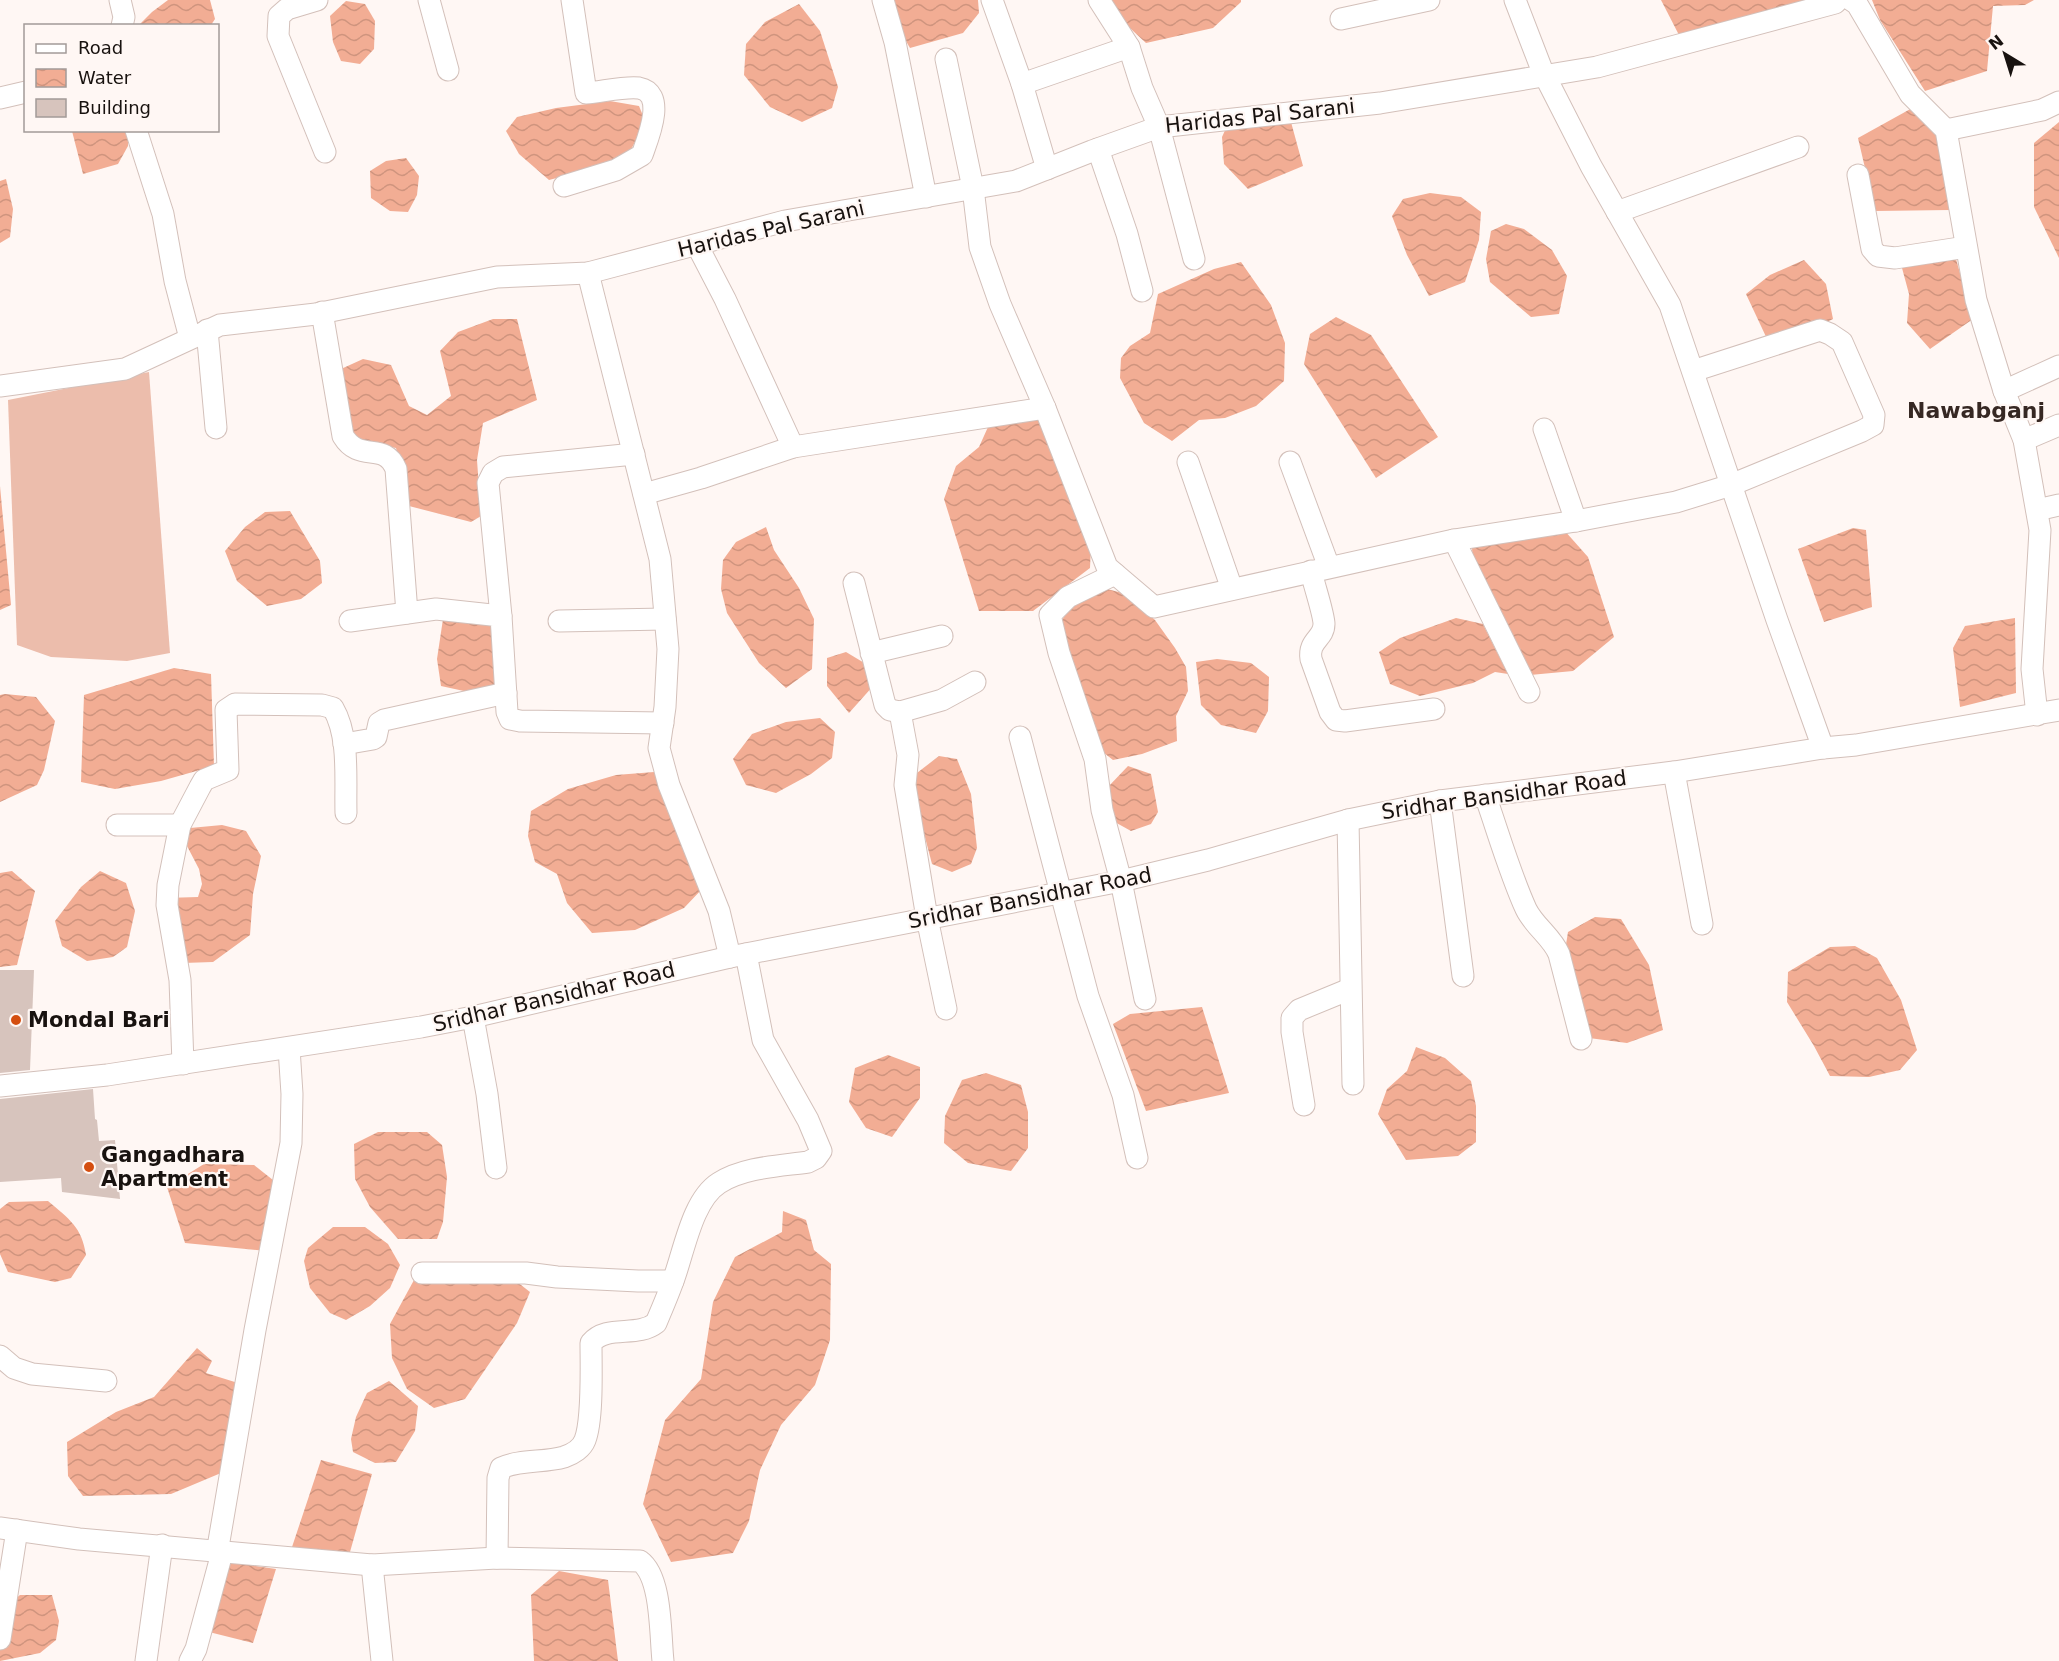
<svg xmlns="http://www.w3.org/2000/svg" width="2059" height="1661" viewBox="0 0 2059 1661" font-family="'DejaVu Sans',sans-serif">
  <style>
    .pitch { fill: #ecbdac }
    .water { fill: url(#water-waves) }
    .building { fill: #d7c4bd }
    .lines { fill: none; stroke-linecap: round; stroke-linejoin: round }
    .minor-casing { stroke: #d3c0ba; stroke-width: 23 }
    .minor { stroke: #fff; stroke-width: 21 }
    .poi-dot { fill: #d44e10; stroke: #fff7f4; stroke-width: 2 }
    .labels { text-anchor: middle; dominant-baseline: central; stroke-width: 4.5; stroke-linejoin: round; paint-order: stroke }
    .street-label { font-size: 21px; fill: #18120f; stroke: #fff7f4 }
    .poi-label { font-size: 21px; font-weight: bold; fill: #18120f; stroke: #fff7f4; text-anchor: start }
    .neighbourhood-label { font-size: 22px; font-weight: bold; fill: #362823; stroke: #fff7f4 }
  </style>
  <defs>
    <pattern id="water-waves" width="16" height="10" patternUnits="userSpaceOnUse" patternTransform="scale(1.5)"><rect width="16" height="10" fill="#f2ad94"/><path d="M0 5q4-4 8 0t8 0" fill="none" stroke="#cf947e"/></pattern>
  </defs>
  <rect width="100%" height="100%" fill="#fff7f4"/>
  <path class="pitch" d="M149,372L170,653L127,661L51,657L17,645L8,400Z"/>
  <g class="water">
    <path d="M168,0H210L215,19L211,25H139L152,12Z"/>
    <path d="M892,0H978L979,13L963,33L910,48L899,29Z"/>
    <path d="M1109,0H1241V2L1213,28L1146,43L1117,16Z"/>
    <path d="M1661,0H1810L1680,37Z"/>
    <path d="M1872,0H2034L2025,5L1993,6L1987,71L1925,91L1880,20Z"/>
    <path d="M346,1L365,4L375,21L374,49L360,64L341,61L333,42L330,16Z"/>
    <path d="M799,4L820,31L838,87L832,108L802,122L770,107L744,75L746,44L765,22Z"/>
    <path d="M610,101L639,106L646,123L630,151L602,166L549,180L519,154L506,131L517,117L556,108Z"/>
    <path d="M1914,107L1936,129L1950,210L1875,211L1858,138Z"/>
    <path d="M1291,122L1303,166L1248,189L1224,164L1222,137L1227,126Z"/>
    <path d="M2059,122V258L2034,207V143Z"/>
    <path d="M72,131H128V146L118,164L83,174Z"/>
    <path d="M406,158L419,176L417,195L408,212L390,211L371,198L370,171L386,161Z"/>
    <path d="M6,179L13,209L10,237L0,243V181Z"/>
    <path d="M1430,193L1461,197L1481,212L1479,240L1465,282L1429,296L1407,255L1392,216L1403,199Z"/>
    <path d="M1506,224L1524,229L1552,250L1567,276L1559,314L1531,317L1490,282L1486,259L1491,231Z"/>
    <path d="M1954,252L1973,319L1930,349L1907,323L1909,294L1902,268Z"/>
    <path d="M1804,260L1826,284L1833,319L1800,335L1768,341L1746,294L1770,275Z"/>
    <path d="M1241,262L1271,305L1285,343L1284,381L1256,406L1225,418L1199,420L1172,441L1144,423L1120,378L1121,358L1130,346L1150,333L1158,294L1214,269Z"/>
    <path d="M1336,317L1371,335L1438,437L1376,478L1304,364L1310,334Z"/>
    <path d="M493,319H517L537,400L483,423L477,460L481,516L471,522L409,506L396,448L350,440L341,369L363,359L391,365L409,406L427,415L451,396L440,351L458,332Z"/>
    <path d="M1039,418L1091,546L1090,568L1033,611H979L944,499L956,466L979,447L988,427Z"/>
    <path d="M0,486L11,605L0,610Z"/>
    <path d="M290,511L320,561L322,583L301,599L267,606L237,581L225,551L245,527L265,512Z"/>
    <path d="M766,527L774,550L799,588L814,619L812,669L786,688L759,663L727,613L721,589L723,560L736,542Z"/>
    <path d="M1853,528L1866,530L1872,607L1824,622L1798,549Z"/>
    <path d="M1564,530L1588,557L1614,637L1573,671L1530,675L1473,566L1472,548L1492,535Z"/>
    <path d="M1107,589L1126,594L1155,620L1175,648L1186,667L1188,691L1176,716L1177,741L1142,754L1113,760L1095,746L1060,624L1070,606Z"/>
    <path d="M1456,618L1483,624L1508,674L1495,672L1473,683L1420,696L1390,684L1379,652L1400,638Z"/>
    <path d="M2015,618L2016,693L1960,707L1953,648L1965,626Z"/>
    <path d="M443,619L492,622L497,662L494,685L473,693L441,686L437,659Z"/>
    <path d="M846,652L866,664L874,685L849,713L827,686V658Z"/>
    <path d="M1217,659L1251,663L1269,677L1268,711L1256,733L1221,725L1201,705L1196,662Z"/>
    <path d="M174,668L211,674L214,766L161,781L115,789L81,782L84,695Z"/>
    <path d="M5,694L36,697L55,721L44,770L37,785L0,802V695Z"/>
    <path d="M820,718L835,732L832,758L811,774L776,793L746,785L733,759L752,734L786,722Z"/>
    <path d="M939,756L957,759L971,794L977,848L971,864L952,872L932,864L916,803L913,776Z"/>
    <path d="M1128,766L1151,774L1158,812L1151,824L1131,831L1113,821L1108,787Z"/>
    <path d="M654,772L685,849L703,888L684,908L635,930L592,933L567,903L557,874L535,862L528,836L531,811L568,789L616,775Z"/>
    <path d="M222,825L246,831L261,856L253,894L250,935L213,962L183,963L165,898L198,897L202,884L199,869L187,846L190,828Z"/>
    <path d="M12,871L35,891L17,965L0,967V873Z"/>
    <path d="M100,871L126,883L135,911L127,947L113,957L87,961L62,946L55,921L81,887Z"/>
    <path d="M1595,917L1621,919L1649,965L1663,1030L1627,1043L1589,1038L1564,957L1568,932Z"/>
    <path d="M1855,946L1877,958L1901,1000L1917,1050L1900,1070L1869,1077L1830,1076L1814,1046L1787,1002L1788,972L1830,947Z"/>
    <path d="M1202,1007L1229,1093L1146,1111L1113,1024L1130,1014Z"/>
    <path d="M1416,1047L1445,1058L1471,1081L1476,1106V1142L1458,1156L1406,1160L1378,1114L1387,1089L1407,1071Z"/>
    <path d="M888,1055L920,1067V1098L892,1137L866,1128L849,1102L855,1068Z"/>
    <path d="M986,1073L1021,1085L1028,1112V1148L1011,1171L968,1163L944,1143L945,1116L962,1080Z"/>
    <path d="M378,1132H427L442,1145L447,1177L443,1222L437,1239H398L370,1207L355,1179L354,1144Z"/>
    <path d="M204,1164L254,1165L278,1184L266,1251L185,1243L167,1187Z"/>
    <path d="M48,1201C69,1219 82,1227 86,1255L71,1278L55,1282L8,1272L0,1254V1209L9,1202Z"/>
    <path d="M783,1211L806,1220L814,1250L831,1264L830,1340L815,1385L781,1425L760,1470L749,1521L733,1553L671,1562L643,1504L665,1420L701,1379L713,1302L735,1257L782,1232Z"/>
    <path d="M333,1227H365L388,1244L400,1265L390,1288L370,1306L346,1320L330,1313L310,1288L304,1261L308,1248Z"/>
    <path d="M512,1278L530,1292L517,1323L465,1399L434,1408L407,1389L392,1358L390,1324L414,1280Z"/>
    <path d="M197,1348L212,1361L206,1373L238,1383L221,1473L171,1494L83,1496L68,1476L67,1442L116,1412L154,1397Z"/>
    <path d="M389,1381L418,1406L415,1431L396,1462L375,1463L353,1452L351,1439L356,1417L367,1393Z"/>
    <path d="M321,1460L372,1474L348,1559L291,1550Z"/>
    <path d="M223,1561L276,1569L253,1643L201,1630Z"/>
    <path d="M559,1571L608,1580L618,1661H534L531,1595Z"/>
    <path d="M20,1595H52L59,1621L56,1640L40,1653L0,1661V1611Z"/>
  </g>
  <g class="building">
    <path d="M0,970H34L30,1070L0,1073Z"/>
    <path d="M93,1089L95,1119L97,1120L99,1141L115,1140L120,1199L62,1192L61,1178L0,1182V1099Z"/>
  </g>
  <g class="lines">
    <defs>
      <g id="minor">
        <path d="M120,0L124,17L122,26"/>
        <path d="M317,0L287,9L279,16L278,36L325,152"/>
        <path d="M429,0L448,70"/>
        <path d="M883,0L895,42L926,197"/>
        <path d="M992,0L1022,84L1047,169"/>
        <path d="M1099,0L1129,47L1142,88L1159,127L1194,259"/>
        <path d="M1515,0L1542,70L1591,166L1670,305L1777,620L1823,748"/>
        <path d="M1851,0L1857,4L1910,94L1946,130L1976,300L2004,391L2024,440L2040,530L2032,669L2037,715"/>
        <path d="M1341,19L1429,0"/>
        <path d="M946,59L973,188L980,247L1000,304L1045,408L1107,567L1154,607L1454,540L1576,521L1676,502L1731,485L1862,431L1873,425L1874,415L1842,342L1830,334L1820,330L1693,371"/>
        <path d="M1022,84L1129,47"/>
        <path d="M0,98L26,92"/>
        <path d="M136,130L163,214L175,281L190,338"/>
        <path d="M1946,130L2042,110L2059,102"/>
        <path d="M1098,149L1127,234L1142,291"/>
        <path d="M1858,175L1872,249L1878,256L1895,258L1966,247"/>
        <path d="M564,186L616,170L642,155C648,138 667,93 639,88C625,86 601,92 586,93L572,0"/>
        <path d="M1617,212L1798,147"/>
        <path d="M697,245L725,299L793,447"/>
        <path d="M588,273L660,559L668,649L665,707L659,748L669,785L719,911L730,957"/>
        <path d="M322,312L343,436C360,464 384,440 396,469L407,613"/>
        <path d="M207,330L216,428"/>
        <path d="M0,386L125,369L220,325L316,314L497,277L588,273L785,221L1016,181L1092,151L1159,127L1380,103L1597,67L1835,3L1838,0"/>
        <path d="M2004,391L2059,366"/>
        <path d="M1544,429L1576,521"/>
        <path d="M2024,440L2059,425"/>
        <path d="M1188,462L1232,589"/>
        <path d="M1290,462L1329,567"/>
        <path d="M644,494L701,478L793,447L1045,408"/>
        <path d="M2037,510L2059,505"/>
        <path d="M1454,540L1529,692"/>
        <path d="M1311,571C1313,582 1324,614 1324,624C1324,639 1308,640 1311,659L1330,712L1336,720L1345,721L1434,709"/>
        <path d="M1115,574L1068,597L1050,615L1059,653L1095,759L1102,810L1121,881L1145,999"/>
        <path d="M854,583L885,705L890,710L900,712L942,700L975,682"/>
        <path d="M501,616L488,483L493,473L503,467L634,454"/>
        <path d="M350,621L436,609L501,616L507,712L510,719L520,721L663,723"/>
        <path d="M559,621L665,619"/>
        <path d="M871,653L942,636"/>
        <path d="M900,712L908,755L905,785L927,918L946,1009"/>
        <path d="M1020,737L1088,996L1123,1095L1137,1158"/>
        <path d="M344,744L373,739L376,737L379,723L384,720L506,693"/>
        <path d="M1674,772L1702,924"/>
        <path d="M1485,795C1498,832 1510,874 1526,909C1534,926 1552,937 1559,954L1581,1039"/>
        <path d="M1440,801L1463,976"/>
        <path d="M1348,820L1353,1084"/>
        <path d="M117,825H180"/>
        <path d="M473,1017L487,1094L496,1168"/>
        <path d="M183,1064L180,980L167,905L168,885L180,825L200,787L204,780L228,770L226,710L235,704L322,705L333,708C350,737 345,780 346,813"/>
        <path d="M0,1086L107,1075L421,1027L473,1017L730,957L1121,881L1208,860L1348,820L1440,801L1674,772L1823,748L1856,745L2059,710"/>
        <path d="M1304,1105L1292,1032V1018L1299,1010L1350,989"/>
        <path d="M422,1273H526L557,1277L638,1281H673"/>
        <path d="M0,1356L14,1368L32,1374L106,1381"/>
        <path d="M0,1528L79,1539L372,1565L497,1558L640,1561C662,1577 660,1634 663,1661"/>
        <path d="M217,1553L255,1330L291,1143L292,1094L289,1048"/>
        <path d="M497,1558L498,1478L501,1468C521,1459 544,1463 564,1457C573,1454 582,1448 585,1440C593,1419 591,1367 591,1343C607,1324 637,1338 656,1323C662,1309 668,1295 673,1281C684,1252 692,1200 719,1183C744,1167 780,1166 808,1162L816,1158L821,1151L808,1120L763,1040L746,954"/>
        <path d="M372,1565L382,1661"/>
        <path d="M0,1639L17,1530"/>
        <path d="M146,1661L162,1545"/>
        <path d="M190,1661L196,1649L222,1553"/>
      </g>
    </defs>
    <use href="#minor" class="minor-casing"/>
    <use href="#minor" class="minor"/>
  </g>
  <g class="poi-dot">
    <circle cx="16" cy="1020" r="6"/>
    <circle cx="89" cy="1167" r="6"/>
  </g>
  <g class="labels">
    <g class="street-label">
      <text transform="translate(1260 116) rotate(-6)">Haridas Pal Sarani</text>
      <text transform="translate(771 229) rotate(-13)">Haridas Pal Sarani</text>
      <text transform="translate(1504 795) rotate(-8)">Sridhar Bansidhar Road</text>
      <text transform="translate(1030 898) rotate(-11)">Sridhar Bansidhar Road</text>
      <text transform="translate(554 997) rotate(-13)">Sridhar Bansidhar Road</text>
    </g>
    <g class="poi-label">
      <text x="28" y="1020">Mondal Bari</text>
      <text x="101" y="1155">Gangadhara<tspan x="101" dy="24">Apartment</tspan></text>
    </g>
    <g class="neighbourhood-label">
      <text x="1976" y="410">Nawabganj</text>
    </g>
  </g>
  <rect x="24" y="24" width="195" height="108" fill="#fff7f4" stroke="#a39b98" stroke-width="1.5"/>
  <rect x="36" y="44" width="30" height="9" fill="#ffffff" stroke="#a39b98" stroke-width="1.5"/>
  <text x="78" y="54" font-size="18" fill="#18120f">Road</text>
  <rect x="36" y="69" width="30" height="18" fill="url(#water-waves)" stroke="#a39b98" stroke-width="1.5"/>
  <text x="78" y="84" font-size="18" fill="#18120f">Water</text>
  <rect x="36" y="99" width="30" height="18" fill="#d7c4bd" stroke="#a39b98" stroke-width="1.5"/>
  <text x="78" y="114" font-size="18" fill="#18120f">Building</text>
  <g transform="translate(2005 54) rotate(322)" stroke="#fff7f4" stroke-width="4.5" paint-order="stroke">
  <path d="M0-4.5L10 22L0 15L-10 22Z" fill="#18120f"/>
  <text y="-9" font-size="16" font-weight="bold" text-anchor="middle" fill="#18120f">N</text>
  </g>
</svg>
